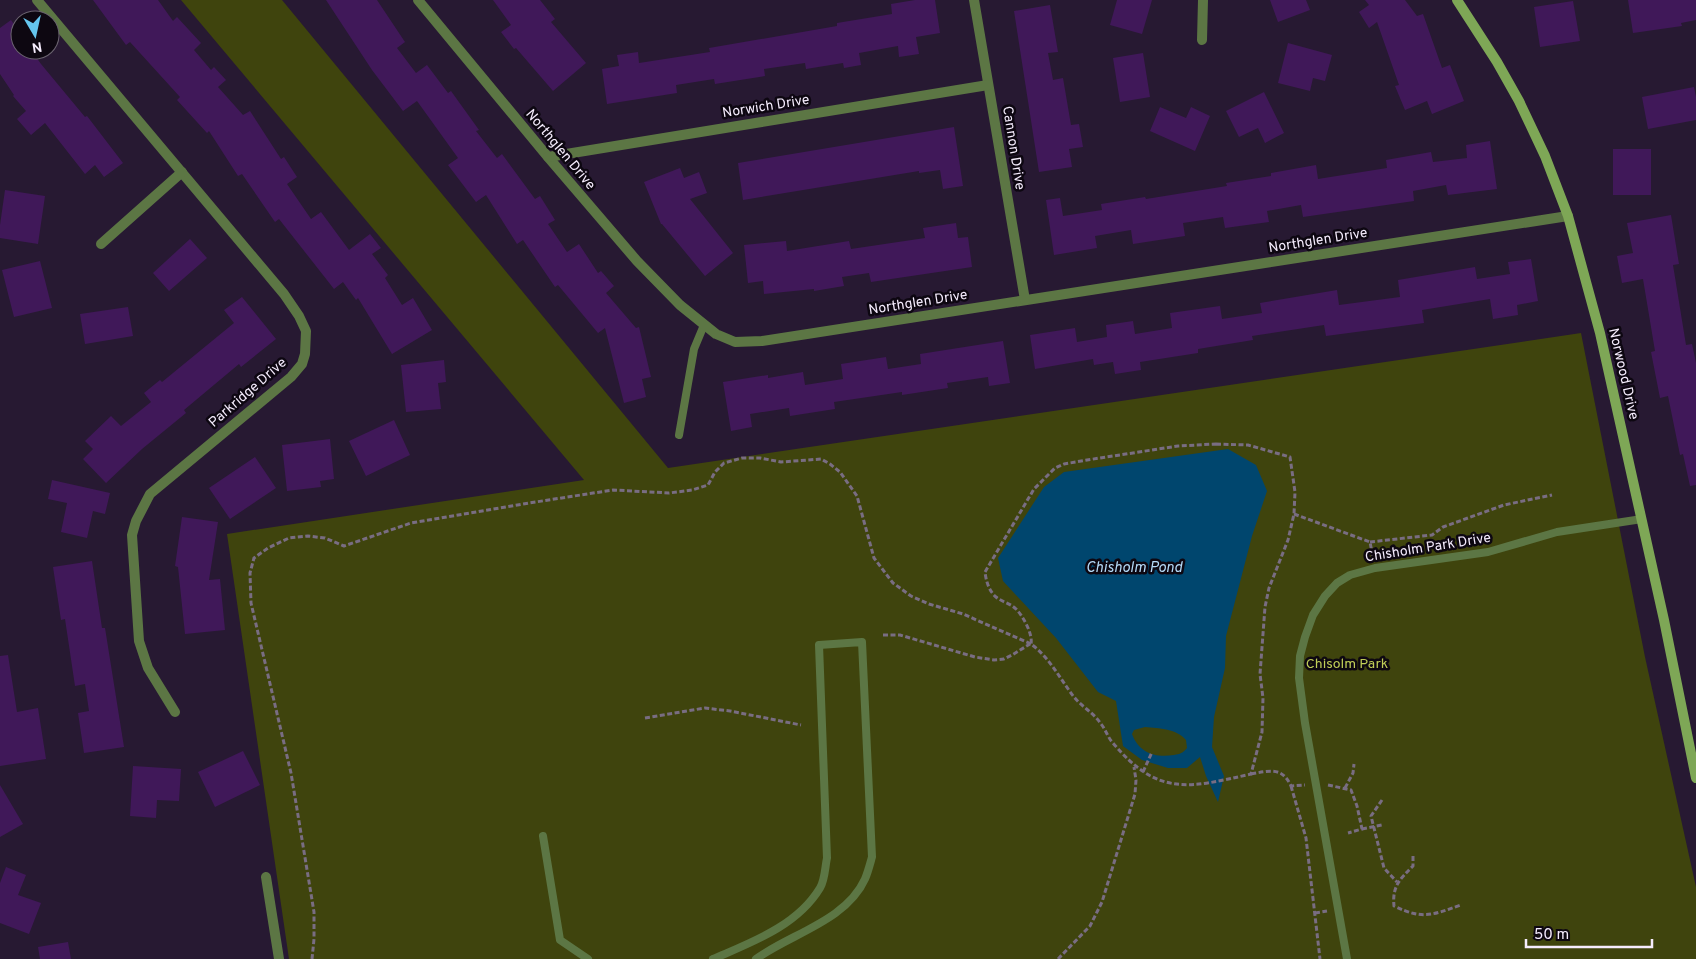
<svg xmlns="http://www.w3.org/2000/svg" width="1696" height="959" viewBox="0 0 1696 959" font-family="Overpass,sans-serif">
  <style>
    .green { fill: #3f440d }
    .water { fill: #00466e; fill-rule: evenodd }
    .building { fill: #401859 }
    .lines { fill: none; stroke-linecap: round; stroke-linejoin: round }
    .path { stroke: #796d82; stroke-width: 3; stroke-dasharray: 5 2.5; stroke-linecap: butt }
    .lane { stroke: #5c7644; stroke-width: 8 }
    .street { stroke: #5c7644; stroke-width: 10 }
    .secondary { stroke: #7ea756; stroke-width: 10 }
    .labels { text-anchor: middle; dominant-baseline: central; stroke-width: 5; stroke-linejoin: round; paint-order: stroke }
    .street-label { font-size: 14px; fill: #f5ecfd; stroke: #0d0711 }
    .park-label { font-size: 14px; fill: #c1ce57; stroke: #0d0711 }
    .water-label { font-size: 15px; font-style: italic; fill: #b4daf8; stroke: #0d0711 }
  </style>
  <rect width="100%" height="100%" fill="#271932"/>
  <path class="green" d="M181,0H282L668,468L1581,333L1645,657L1696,887V959H289L227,534L584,480Z"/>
  <path class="water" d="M1228,449L1256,465L1267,491L1252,536L1226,636L1225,668L1214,717L1212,747L1224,776L1218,802L1206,776L1200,757L1187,768H1168L1142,760L1123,746L1116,701L1098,692L1056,638L1003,581L998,558L1044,487L1064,472ZM1145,727C1159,728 1177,729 1186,740L1187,748C1183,753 1180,754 1174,755C1155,758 1139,753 1132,734L1134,730Z"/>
  <g class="building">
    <path d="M93,0H158L173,21L177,17L201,43L194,50L211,70L214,67L226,80L218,87L243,115L250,111L281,159L284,157L297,177L287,184L311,219L321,212L349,250L370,234L381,248L372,254L388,275L385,278L402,305L413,298L432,330L392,354L358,298L356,300L343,282L334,289L279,219L275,222L242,174L238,176L209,131L207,133L177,100L180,97L130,42L126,45Z"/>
    <path d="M326,0H377L405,42L397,48L416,73L427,65L448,93L451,91L479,130L476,131L497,158L502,154L535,199L540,196L555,220L548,224L567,252L579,244L598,273L601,271L614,286L606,293L636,328L639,327L651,377L642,379L646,397L624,403L605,328L598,333L558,285L555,287L523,240L517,244L486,195L476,202L448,165L458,158L417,101L403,111L372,70Z"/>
    <path d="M493,0H540L555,19L551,22L586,63L553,91L516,48L514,49L501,32L511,25Z"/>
    <path d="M915,0H935L940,33L916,37L919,54L899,57L898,46L859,53L861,65L844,68L843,63L806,69L805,63L764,69L765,76L715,84L714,79L676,85L677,93L607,104L602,69L619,66L617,55L638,52L639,63L710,52L709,48L837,26V23L892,14L891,4Z"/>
    <path d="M1117,0H1152L1142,34L1110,25Z"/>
    <path d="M1270,0H1306L1310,10L1278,22Z"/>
    <path d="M1365,0H1405L1417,16L1423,14L1442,68L1450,65L1464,101L1432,114L1427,101L1405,110L1395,86L1399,85L1377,22L1369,28L1359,12L1369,5Z"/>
    <path d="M1628,0H1696V20L1681,23L1682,26L1633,33Z"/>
    <path d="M1573,1L1580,41L1540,47L1534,7Z"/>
    <path d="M1050,5L1058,52L1048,53L1053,80L1063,78L1071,125L1079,124L1083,147L1069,149L1072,167L1039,172L1014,11Z"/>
    <path d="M11,20L20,33V50H31L41,64L85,117L87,116L123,163L104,177L95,165L85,174L45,123L31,135L17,119L26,111L13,96L14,95L0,74V28Z"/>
    <path d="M1288,43L1332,55L1325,81L1313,78L1310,91L1278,83Z"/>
    <path d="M1143,53L1150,97L1120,102L1113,58Z"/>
    <path d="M1694,87L1696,97V120L1648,129L1642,97Z"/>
    <path d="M1264,92L1284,133L1265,143L1258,128L1239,137L1226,111Z"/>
    <path d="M1160,107L1186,118L1191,107L1210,116L1195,151L1150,131Z"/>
    <path d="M954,127L963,186L943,189L940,170L919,173V171L743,200L738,163Z"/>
    <path d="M1490,141L1497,189L1448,195L1446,185L1413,191L1414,201L1303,217L1301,205L1267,211L1269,222L1225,228L1223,217L1183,223L1185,236L1133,244L1131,230L1095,236L1097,248L1054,255L1046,200L1060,198L1063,216L1102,210L1101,204L1145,197L1146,199L1227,186L1226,183L1271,176V173L1316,165L1318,179L1387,168L1386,160L1431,152L1433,162L1467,158L1466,145Z"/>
    <rect x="1613" y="149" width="38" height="46"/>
    <path d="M680,168L684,178L699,172L707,193L690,199L733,253L705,276L662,224H661L644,182Z"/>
    <path d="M5,190L45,196L38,244L0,238V225Z"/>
    <path d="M1671,215L1679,264L1673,265L1686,345L1692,344L1696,363V485L1690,486L1683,454L1680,455L1668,396L1660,398L1651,352L1655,351L1643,279L1622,283L1617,256L1633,253L1627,223Z"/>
    <path d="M956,223L958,238L968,237L972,267L871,282L869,273L842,277L844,286L814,291V289L764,294L763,281L748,283L744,245L786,241L787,251L849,241L851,249L925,238L923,228Z"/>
    <path d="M190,239L207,258L169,291L153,273Z"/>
    <path d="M1531,259L1538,301L1517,305L1518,315L1493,319L1490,299L1422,310L1424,323L1326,336L1324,325L1252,336L1253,340L1198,349V353L1140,362L1141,370L1115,374L1113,362L1094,365L1093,359L1035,369L1030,335L1075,328L1077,342L1107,337L1106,325L1133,321L1135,334L1172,328L1170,313L1220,306L1222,319L1262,313L1260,303L1337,290L1339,305L1400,297L1398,280L1475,267L1477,279L1510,274L1508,262Z"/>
    <path d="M40,261L52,308L14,317L2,270Z"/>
    <path d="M242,297L276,339L241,367L239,364L184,410L186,413L142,449L106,483L83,459L93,449L85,441L111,416L121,426L151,402L144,393L160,380L162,382L234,323L224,310Z"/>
    <path d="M128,307L133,336L85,344L80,314Z"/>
    <path d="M1003,341L1010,383L989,386L988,377L947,383L948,388L902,395V392L834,402L835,409L790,416L789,408L750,414L752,427L731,431L723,382L768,375V378L803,372L805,385L843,379L841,364L886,357L888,369L921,364L920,354Z"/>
    <path d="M444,360L446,382L438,383L441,409L406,412L401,365Z"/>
    <path d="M394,420L410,455L366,476L349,441Z"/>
    <path d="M330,439L334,479L320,481L321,487L287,491L282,445Z"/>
    <path d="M255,457L276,488L230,519L209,488Z"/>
    <path d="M52,480L110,493L105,514L93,511L87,538L61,532L67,503L48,499Z"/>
    <path d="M182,517L218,522L209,580L220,579L225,630L185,634L178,567L175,566Z"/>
    <path d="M92,561L102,628H105L124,747L84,753L78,713L89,711L85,684L75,686L65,619L61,620L53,567Z"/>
    <path d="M8,655L17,712L38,708L46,759L0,766V656Z"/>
    <path d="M243,751L260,785L215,807L198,772Z"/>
    <path d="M133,766L181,769L179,801L157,800L156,818L130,816Z"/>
    <path d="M0,785L23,824L0,837Z"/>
    <path d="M6,867L26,875L18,895L41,903L29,934L0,923V883Z"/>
    <path d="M68,942L71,959H40L38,947Z"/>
  </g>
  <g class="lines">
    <g class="path">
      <path d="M1216,444L1248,445L1290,457L1295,492L1294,514L1288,540L1269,588L1265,607L1260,674L1263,698L1262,732L1251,774C1189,788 1158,797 1113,743C1108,738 1106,730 1101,724C1094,713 1082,707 1074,697C1060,679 1050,658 1031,644C1033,634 1023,616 1016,609C1010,603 1002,602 996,597C989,591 986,581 985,572L1034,489L1055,468L1064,464L1087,460L1178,446Z"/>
      <path d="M1294,514L1370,542L1373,558"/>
      <path d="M1370,542L1432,535L1443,527L1504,505L1552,495"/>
      <path d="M883,635H900L975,657L994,660L1004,659L1012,655L1030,644"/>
      <path d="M645,718L705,708L730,711L801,725"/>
      <path d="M1143,772L1152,752"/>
      <path d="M1251,774C1269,771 1282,766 1291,786L1305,785"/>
      <path d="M1328,785L1351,790L1357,806L1362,829L1348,833"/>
      <path d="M1291,786L1306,838L1320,959"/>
      <path d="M1345,788L1353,773L1354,764"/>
      <path d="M1382,800L1371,816L1384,868L1397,882"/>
      <path d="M1362,829L1382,825"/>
      <path d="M1413,856V866C1400,879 1392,886 1394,906C1423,920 1432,915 1461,905"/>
      <path d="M1315,913L1327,911"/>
      <path d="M312,959L314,939V912L291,773L251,603L250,573L254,558L268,548L289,538L308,536L325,538L344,546L411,523L529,503L613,490L669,493L692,490L708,485L715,472L724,463L742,458H760L781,462L821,459L830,464L840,472L857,496L874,558L893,583L911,596L929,604L963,614L1031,644"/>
      <path d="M1058,959L1090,926L1102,902L1135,794L1136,780L1134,767"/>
    </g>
    <g class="lane">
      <path d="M679,435L694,349L704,325"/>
      <path d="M543,836L560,940L588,959"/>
      <path d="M713,959C752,942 797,926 820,888C825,880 825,867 827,858L819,645L862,642L872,857C870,864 868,872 865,879C846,921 790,934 756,959"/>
      <path d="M1347,959L1305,723L1299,678L1300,656L1305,637L1313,615L1325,596L1337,583L1350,575L1375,568L1488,552L1557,532L1642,519"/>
    </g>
    <g class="street">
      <path d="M37,0L284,294L299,316L306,331L305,354L302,364L291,377L150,494L136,521L132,535L139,641L148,668L175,712"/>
      <path d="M418,0L548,157L637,261L680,305L716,334L735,342L762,341L1568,216"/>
      <path d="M974,0L1025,300"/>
      <path d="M1202,40L1203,0"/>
      <path d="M548,157L988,85"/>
      <path d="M101,244L182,172"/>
      <path d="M266,877L279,959"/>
    </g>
    <path class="secondary" d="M1457,0L1497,62L1519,101L1545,156L1568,216L1600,333L1664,620L1696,778"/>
  </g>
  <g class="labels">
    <g class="street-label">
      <text transform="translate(766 107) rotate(-9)">Norwich Drive</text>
      <text transform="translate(1013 148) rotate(81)">Cannon Drive</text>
      <text transform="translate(560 150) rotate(50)">Northglen Drive</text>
      <text transform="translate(1318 241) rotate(-9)">Northglen Drive</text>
      <text transform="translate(918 303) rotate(-9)">Northglen Drive</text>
      <text transform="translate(1623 374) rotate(77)">Norwood Drive</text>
      <text transform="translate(248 393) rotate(-41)">Parkridge Drive</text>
      <text transform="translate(1428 548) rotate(-9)">Chisholm Park Drive</text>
    </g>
    <g class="park-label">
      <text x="1347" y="664">Chisolm Park</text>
    </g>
    <g class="water-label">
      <text x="1134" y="568">Chisholm Pond</text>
    </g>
  </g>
  <g transform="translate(35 35) rotate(171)"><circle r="24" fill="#0d0711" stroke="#6a636f"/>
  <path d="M0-4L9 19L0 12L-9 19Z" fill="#65c5ee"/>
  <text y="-8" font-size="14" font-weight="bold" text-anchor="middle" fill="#f5ecfd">N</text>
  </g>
  <path d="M1526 939v8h126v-8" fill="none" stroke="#f5ecfd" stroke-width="2.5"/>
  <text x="1534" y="939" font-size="15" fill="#f5ecfd" stroke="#0d0711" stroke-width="4" paint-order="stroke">50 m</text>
</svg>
